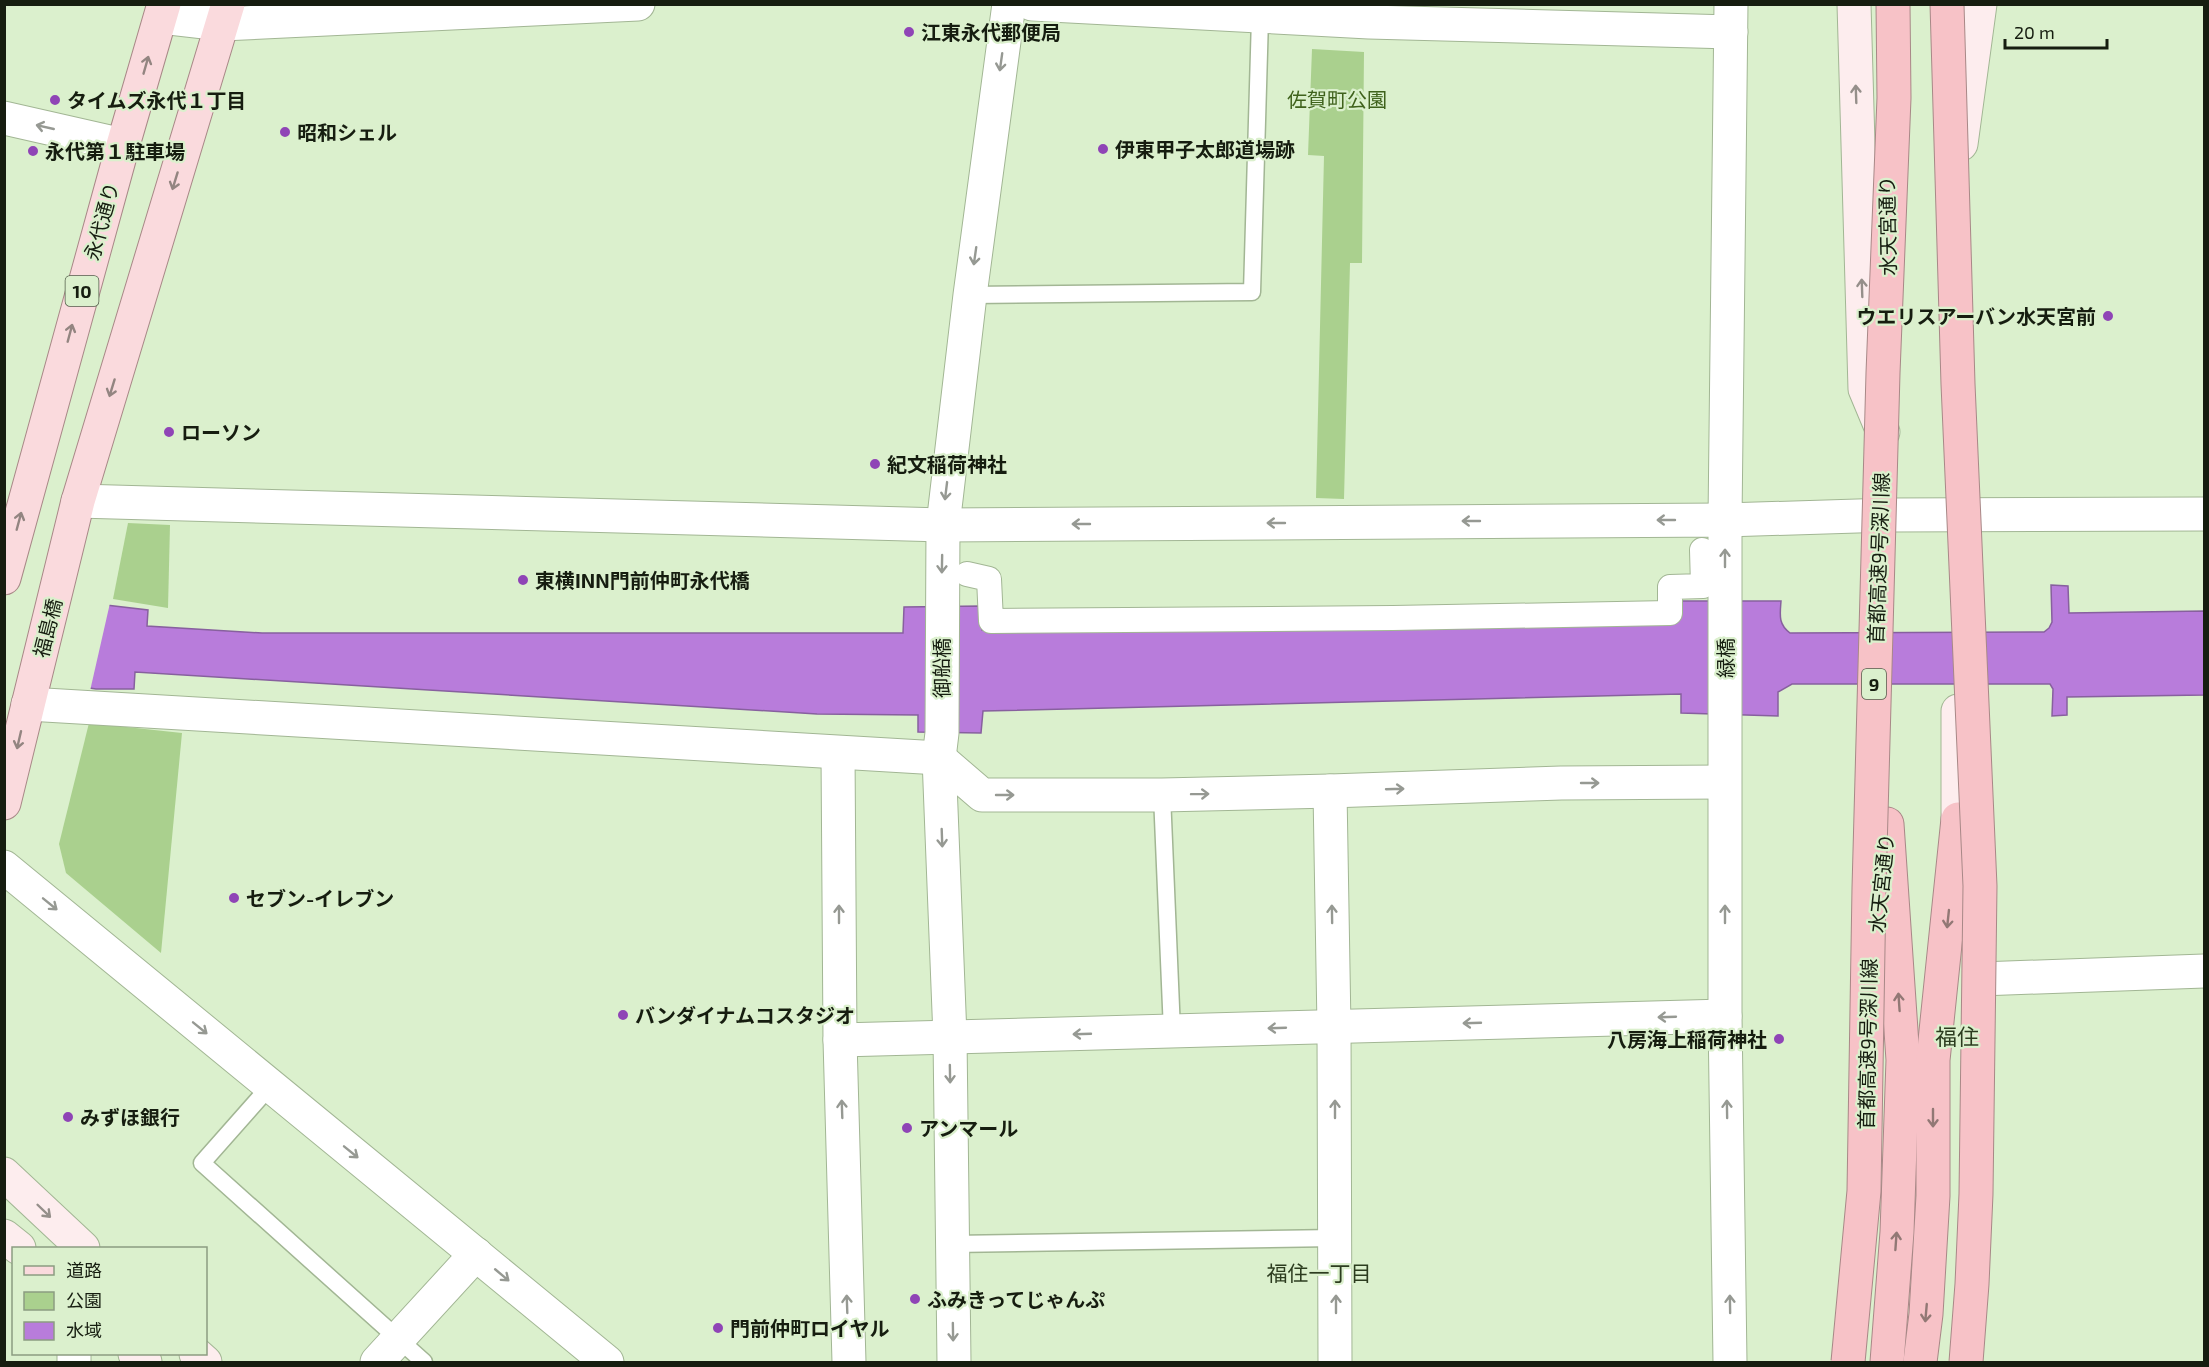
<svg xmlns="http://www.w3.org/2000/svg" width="2209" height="1367" viewBox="0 0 2209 1367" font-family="'Exo 2','Noto Sans JP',sans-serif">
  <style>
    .green { fill: #aad08e }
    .water { fill: #b87cdb; stroke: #87609e; stroke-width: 1.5 }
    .pier { fill: #dbf0cd }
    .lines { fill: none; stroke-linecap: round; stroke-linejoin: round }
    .service-casing { stroke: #a2b694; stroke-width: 19 }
    .pedestrian-casing { stroke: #a2b694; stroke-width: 26 }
    .minor-casing { stroke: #a2b694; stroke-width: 35 }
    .tertiary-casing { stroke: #a2b694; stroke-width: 35 }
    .secondary-casing { stroke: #a2b694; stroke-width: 35 }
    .primary-casing { stroke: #a88887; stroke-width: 35 }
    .motorway-casing { stroke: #a88887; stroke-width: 35 }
    .service { stroke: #fff; stroke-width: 16 }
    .pedestrian { stroke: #fff; stroke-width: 24 }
    .minor { stroke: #fff; stroke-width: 33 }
    .tertiary { stroke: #fff; stroke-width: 33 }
    .secondary { stroke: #fdedee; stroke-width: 33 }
    .primary { stroke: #fadadd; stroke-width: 33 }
    .motorway { stroke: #f7c2c7; stroke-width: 33 }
    .motorway-bridge-casing { stroke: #a88887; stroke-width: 35; stroke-linecap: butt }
    .motorway-bridge { stroke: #f7c2c7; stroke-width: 33 }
    .oneway { stroke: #969993 }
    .oneway2 { stroke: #938581 }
    .oneway3 { stroke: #958f8a }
    .oneway4 { stroke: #927875 }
    .poi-dot { fill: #8f44b6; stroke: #dbf0cd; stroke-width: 2 }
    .labels { text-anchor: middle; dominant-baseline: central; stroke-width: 4.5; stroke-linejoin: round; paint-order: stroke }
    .shield { fill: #dbf0cd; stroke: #515c49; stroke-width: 1.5 }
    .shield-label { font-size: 18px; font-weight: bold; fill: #161d10 }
    .poi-label { font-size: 20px; font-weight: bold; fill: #161d10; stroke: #dbf0cd; text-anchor: start }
    .park-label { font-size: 20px; fill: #3f621c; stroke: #dbf0cd }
    .street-label { font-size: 20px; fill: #161d10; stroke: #dbf0cd }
    .neighbourhood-label { font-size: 21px; fill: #2c3c1f; stroke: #dbf0cd }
    .quarter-label { font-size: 22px; fill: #2c3c1f; stroke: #dbf0cd }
  </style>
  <rect width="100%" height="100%" fill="#dbf0cd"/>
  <g class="green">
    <path d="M1312,49L1364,52L1362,263H1350L1344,499L1316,498L1324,156L1308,155Z"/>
    <path d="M128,523L170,525L168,608L113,599Z"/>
    <path d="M89,723L182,733L161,953L66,873L59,844Z"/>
  </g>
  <path class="water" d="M2051,585L2068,586L2069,613L2204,611V695L2067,697V715L2052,716L2053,689L2050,684H1792L1778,692V716L1681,713V694L983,711L981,733L918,732V715L817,714L135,672L134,689H96L5,675L4,593L148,610L147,626L262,633H903L904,607L981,606L982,630L1678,620V601H1781C1780,615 1778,624 1790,633L2044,632L2049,628L2052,622Z"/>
  <path class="pier" d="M4,590L110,603L90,691L4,678Z"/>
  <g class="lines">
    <defs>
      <g id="service">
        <path d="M970,295L1252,292L1260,18"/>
        <path d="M1162,795L1172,1031"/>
        <path d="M271,1085L202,1163L424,1362"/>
        <path d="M952,1244L1336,1238"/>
      </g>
      <path id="pedestrian" d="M967,574L989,579L991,621L1393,618L1670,613V587L1703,586L1702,550"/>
      <g id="minor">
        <path d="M4,118L123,145"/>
        <path d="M78,501L943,525L1725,520V1016L1730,1362"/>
        <path d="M28,704L939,758L982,795H1162L1330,791L1561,783L1724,782"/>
        <path d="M838,753L840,1040L849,1362"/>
        <path d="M1330,791L1334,1027L1335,1362"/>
        <path d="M4,867L607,1362"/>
        <path d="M840,1040L1725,1016"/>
        <path d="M74,1362V1354"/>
        <path d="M377,1362L476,1254"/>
        <path d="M954,1362L950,1037L939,758L942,733L943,525L970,295L1009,4"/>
      </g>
      <g id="tertiary">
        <path d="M1032,4L1369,22L1731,32"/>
        <path d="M1731,4L1725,520L1889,515L2204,514"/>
        <path d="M161,17L222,24L638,4"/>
        <path d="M1980,979L2204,971"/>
      </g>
      <g id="secondary">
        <path d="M1854,4L1865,389L1883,432"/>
        <path d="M1961,144L1980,4"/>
        <path d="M1958,711V819L1962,848"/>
        <path d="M4,1174L83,1248"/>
        <path d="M4,1236L19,1248"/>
        <path d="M135,1354L145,1362"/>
        <path d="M196,1354L205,1362"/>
      </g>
      <g id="primary">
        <path d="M4,578L123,145L164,4"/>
        <path d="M4,803L78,501L228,4"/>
      </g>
      <g id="motorway">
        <path d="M1887,1362L1897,1232L1903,1060L1887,824"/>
        <path d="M1920,1362L1926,1314L1933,1196V1060L1958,819"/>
      </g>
    </defs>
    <use href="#service" class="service-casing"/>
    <use href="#pedestrian" class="pedestrian-casing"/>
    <use href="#minor" class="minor-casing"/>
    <use href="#tertiary" class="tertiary-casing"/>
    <use href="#secondary" class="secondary-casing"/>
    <use href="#primary" class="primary-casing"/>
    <use href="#motorway" class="motorway-casing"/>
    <use href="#service" class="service"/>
    <use href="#pedestrian" class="pedestrian"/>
    <use href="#minor" class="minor"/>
    <use href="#tertiary" class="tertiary"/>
    <use href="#secondary" class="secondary"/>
    <use href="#primary" class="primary"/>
    <use href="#motorway" class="motorway"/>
    <defs>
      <g id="motorway-bridge">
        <path d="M1947,4L1958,384L1980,886L1976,1194L1972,1284L1966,1362"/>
        <path d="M1848,1362L1864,1191L1869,888L1883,373L1894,98L1893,4"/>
      </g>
    </defs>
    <use href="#motorway-bridge" class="motorway-bridge-casing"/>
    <use href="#motorway-bridge" class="motorway-bridge"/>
  </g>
  <defs><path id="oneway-shaft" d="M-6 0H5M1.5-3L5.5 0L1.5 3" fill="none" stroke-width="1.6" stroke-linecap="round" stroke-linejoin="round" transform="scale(1.5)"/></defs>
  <g class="oneway">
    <use href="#oneway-shaft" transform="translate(1001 62) rotate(98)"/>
    <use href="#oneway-shaft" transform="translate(45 127) rotate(-167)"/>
    <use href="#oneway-shaft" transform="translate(975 256) rotate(98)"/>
    <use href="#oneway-shaft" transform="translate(946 491) rotate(97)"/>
    <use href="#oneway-shaft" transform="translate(1666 520) rotate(180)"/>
    <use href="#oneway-shaft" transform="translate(1471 521) rotate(180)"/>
    <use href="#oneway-shaft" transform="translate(1276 523) rotate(180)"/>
    <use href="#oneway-shaft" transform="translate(1081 524) rotate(180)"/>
    <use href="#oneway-shaft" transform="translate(1725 558) rotate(-90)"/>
    <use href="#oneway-shaft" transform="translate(942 564) rotate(91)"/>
    <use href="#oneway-shaft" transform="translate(1590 783)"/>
    <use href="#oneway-shaft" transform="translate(1395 789) rotate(-2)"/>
    <use href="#oneway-shaft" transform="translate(1200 794) rotate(-1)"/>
    <use href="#oneway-shaft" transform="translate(1005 795)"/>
    <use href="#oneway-shaft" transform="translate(942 838) rotate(88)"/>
    <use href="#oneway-shaft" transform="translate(50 904) rotate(39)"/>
    <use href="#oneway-shaft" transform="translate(839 914) rotate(-90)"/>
    <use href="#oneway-shaft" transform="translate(1332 914) rotate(-91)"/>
    <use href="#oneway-shaft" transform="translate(1725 914) rotate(-90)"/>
    <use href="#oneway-shaft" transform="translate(1667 1017) rotate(178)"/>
    <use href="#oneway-shaft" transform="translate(1472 1023) rotate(178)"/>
    <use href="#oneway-shaft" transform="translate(200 1028) rotate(39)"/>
    <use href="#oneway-shaft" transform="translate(1277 1028) rotate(178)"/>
    <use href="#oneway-shaft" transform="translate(1082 1034) rotate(178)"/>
    <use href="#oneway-shaft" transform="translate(950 1074) rotate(89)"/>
    <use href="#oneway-shaft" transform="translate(842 1109) rotate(-92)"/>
    <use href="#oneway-shaft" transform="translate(1335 1109) rotate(-90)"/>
    <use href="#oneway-shaft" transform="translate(1727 1109) rotate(-91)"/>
    <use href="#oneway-shaft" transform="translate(351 1152) rotate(39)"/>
    <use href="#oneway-shaft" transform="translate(502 1275) rotate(40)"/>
    <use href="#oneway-shaft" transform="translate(847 1304) rotate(-92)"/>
    <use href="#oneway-shaft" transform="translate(1336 1304) rotate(-90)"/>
    <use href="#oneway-shaft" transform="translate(1730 1304) rotate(-91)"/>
    <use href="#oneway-shaft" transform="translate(953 1332) rotate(89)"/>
  </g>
  <g class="oneway2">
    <use href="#oneway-shaft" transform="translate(146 65) rotate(-74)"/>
    <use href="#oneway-shaft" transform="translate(175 181) rotate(107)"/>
    <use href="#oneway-shaft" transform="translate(70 333) rotate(-75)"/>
    <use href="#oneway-shaft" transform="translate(112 388) rotate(107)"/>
    <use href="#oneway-shaft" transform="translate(19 521) rotate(-75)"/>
    <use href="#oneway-shaft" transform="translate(19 740) rotate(103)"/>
  </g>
  <g class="oneway3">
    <use href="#oneway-shaft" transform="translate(1856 94) rotate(-92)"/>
    <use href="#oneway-shaft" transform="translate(1862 288) rotate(-92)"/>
    <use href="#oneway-shaft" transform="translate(44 1211) rotate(44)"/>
  </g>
  <g class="oneway4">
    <use href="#oneway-shaft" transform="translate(1948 919) rotate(96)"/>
    <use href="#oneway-shaft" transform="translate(1899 1002) rotate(-94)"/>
    <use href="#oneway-shaft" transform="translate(1933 1118) rotate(90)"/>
    <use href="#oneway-shaft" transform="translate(1896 1241) rotate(-86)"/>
    <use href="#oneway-shaft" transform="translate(1926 1313) rotate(95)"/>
  </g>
  <g class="poi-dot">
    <circle cx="909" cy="32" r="6"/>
    <circle cx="55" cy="100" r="6"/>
    <circle cx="285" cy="132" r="6"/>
    <circle cx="1103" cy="149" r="6"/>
    <circle cx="33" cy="151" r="6"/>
    <circle cx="2108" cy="316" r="6"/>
    <circle cx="169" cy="432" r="6"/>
    <circle cx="875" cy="464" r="6"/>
    <circle cx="523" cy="580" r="6"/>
    <circle cx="234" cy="898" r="6"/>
    <circle cx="623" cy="1015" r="6"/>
    <circle cx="1779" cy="1039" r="6"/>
    <circle cx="68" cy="1117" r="6"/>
    <circle cx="907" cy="1128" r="6"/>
    <circle cx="915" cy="1299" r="6"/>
    <circle cx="718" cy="1328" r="6"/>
  </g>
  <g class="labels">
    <g class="shield">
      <rect x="65.5" y="276" width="33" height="30" rx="4.5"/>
      <rect x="1862" y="669" width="24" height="30" rx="4.5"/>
    </g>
    <g class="shield-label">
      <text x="82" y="291">10</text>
      <text x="1874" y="684">9</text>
    </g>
    <g class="poi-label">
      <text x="921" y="32">江東永代郵便局</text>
      <text x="67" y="100">タイムズ永代１丁目</text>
      <text x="297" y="132">昭和シェル</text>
      <text x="1115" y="149">伊東甲子太郎道場跡</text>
      <text x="45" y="151">永代第１駐車場</text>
      <text x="2096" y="316" text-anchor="end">ウエリスアーバン水天宮前</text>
      <text x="181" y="432">ローソン</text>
      <text x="887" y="464">紀文稲荷神社</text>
      <text x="535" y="580">東横INN門前仲町永代橋</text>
      <text x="246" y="898">セブン-イレブン</text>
      <text x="635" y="1015">バンダイナムコスタジオ</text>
      <text x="1767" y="1039" text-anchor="end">八房海上稲荷神社</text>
      <text x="80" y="1117">みずほ銀行</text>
      <text x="919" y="1128">アンマール</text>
      <text x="927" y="1299">ふみきってじゃんぷ</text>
      <text x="730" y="1328">門前仲町ロイヤル</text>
    </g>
    <g class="park-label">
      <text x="1337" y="99">佐賀町公園</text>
    </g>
    <g class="street-label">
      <text transform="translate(101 221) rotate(-75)">永代通り</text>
      <text transform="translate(1887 226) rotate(-91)">水天宮通り</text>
      <text transform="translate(1878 558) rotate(-88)">首都高速9号深川線</text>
      <text transform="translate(47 628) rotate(-76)">福島橋</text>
      <text transform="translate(1725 658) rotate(-90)">緑橋</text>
      <text transform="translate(941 668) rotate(-90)">御船橋</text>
      <text transform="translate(1881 883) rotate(-84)">水天宮通り</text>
      <text transform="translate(1867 1044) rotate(-89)">首都高速9号深川線</text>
    </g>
    <g class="neighbourhood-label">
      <text x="1319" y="1272">福住一丁目</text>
    </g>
    <g class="quarter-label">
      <text x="1957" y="1036">福住</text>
    </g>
  </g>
  <rect width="2209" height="1367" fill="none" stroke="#161d10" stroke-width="12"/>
  <rect x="12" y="1247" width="195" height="108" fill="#dbf0cd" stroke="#8c9c81" stroke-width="1.5"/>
  <rect x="24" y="1266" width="30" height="9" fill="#fadadd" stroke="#8c9c81" stroke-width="1.5"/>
  <text x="66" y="1277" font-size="18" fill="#161d10">道路</text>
  <rect x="24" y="1292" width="30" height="18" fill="#aad08e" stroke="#8c9c81" stroke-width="1.5"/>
  <text x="66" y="1307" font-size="18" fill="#161d10">公園</text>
  <rect x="24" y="1322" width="30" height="18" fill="#b87cdb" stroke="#8c9c81" stroke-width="1.5"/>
  <text x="66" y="1337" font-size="18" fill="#161d10">水域</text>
  <path d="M2005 39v9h102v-9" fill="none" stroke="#161d10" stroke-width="3"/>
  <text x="2014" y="39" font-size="18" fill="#161d10" stroke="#dbf0cd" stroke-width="4.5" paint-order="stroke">20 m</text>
</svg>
